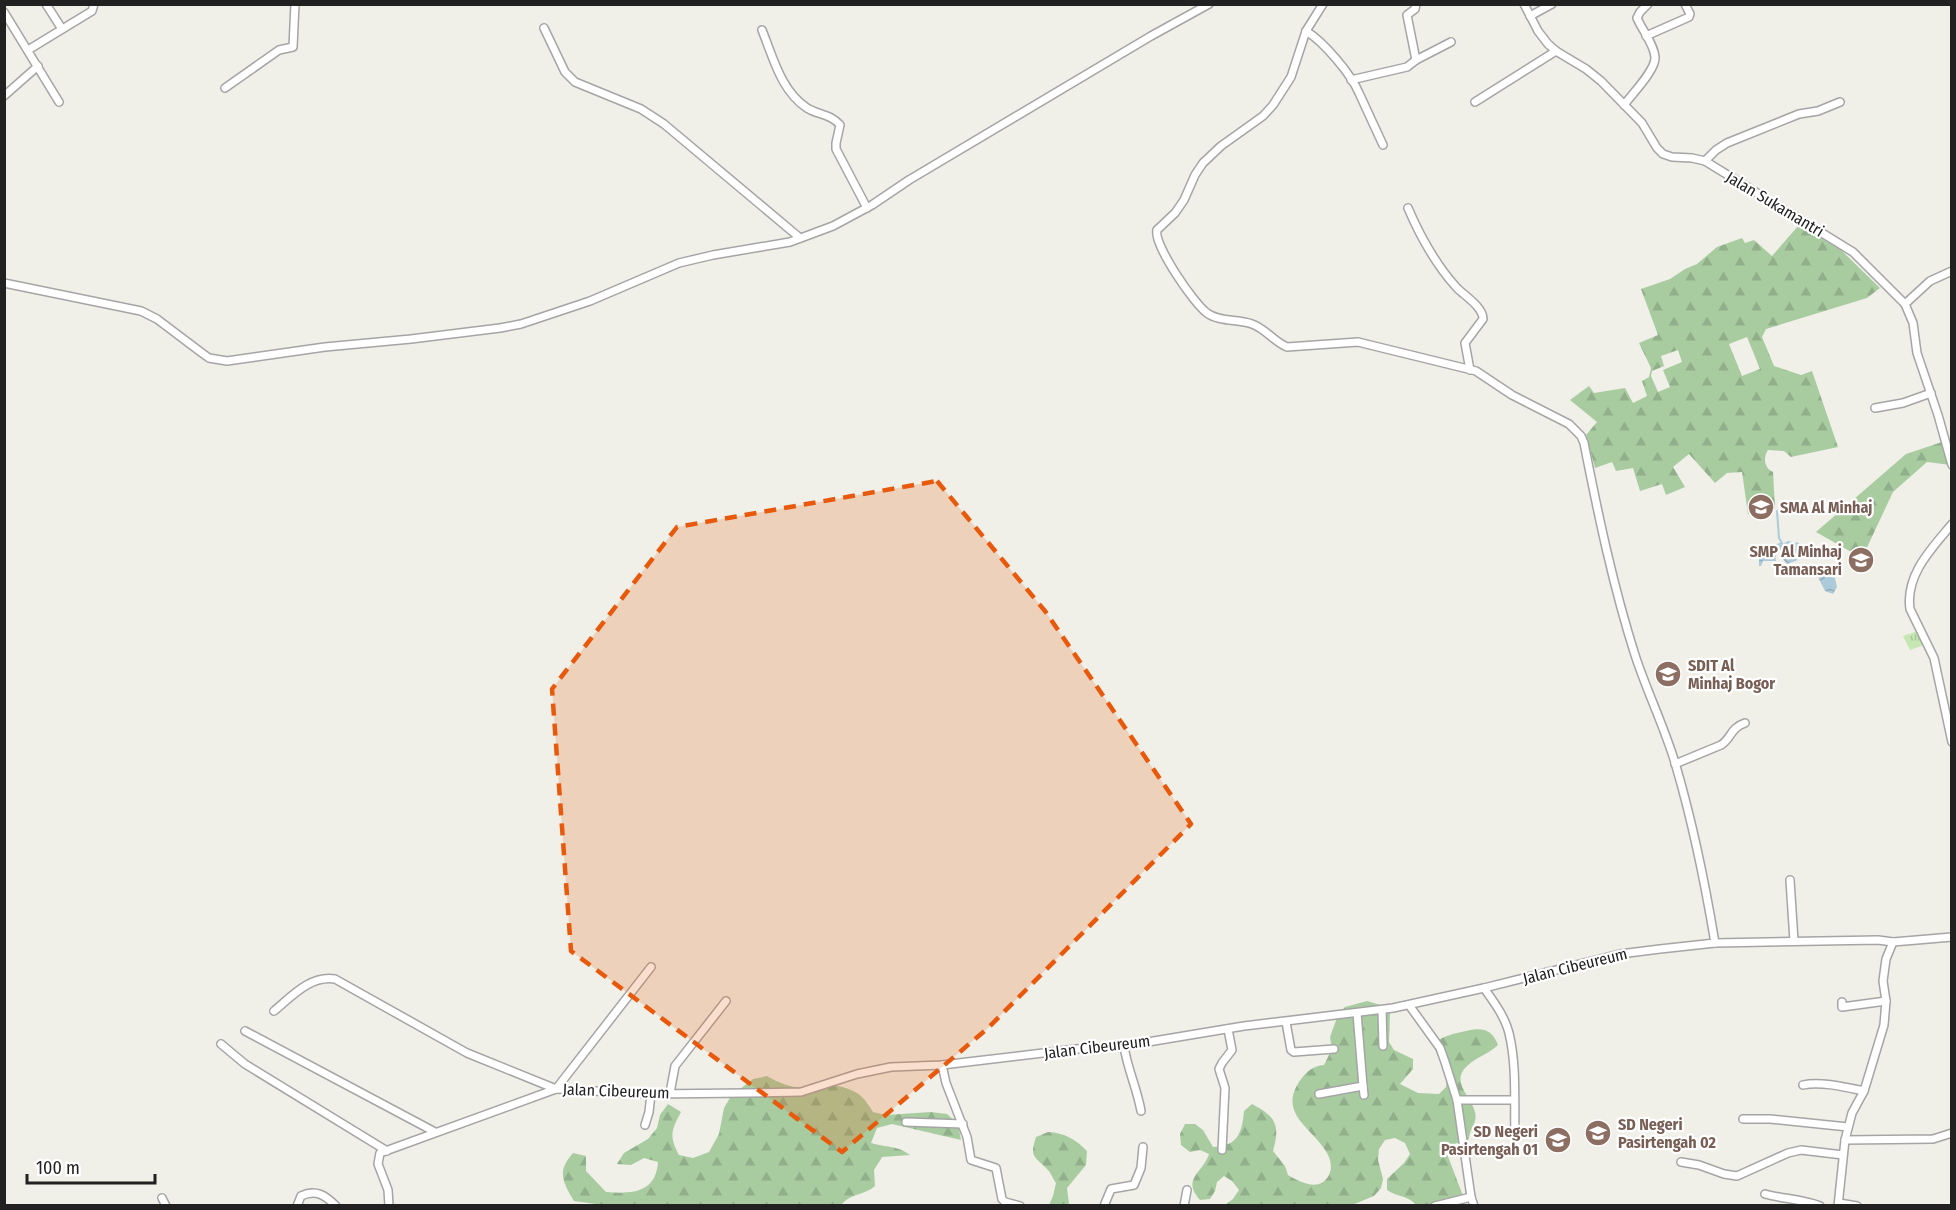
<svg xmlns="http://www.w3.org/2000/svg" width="1956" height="1210" viewBox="0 0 1956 1210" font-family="'Fira Sans Condensed',sans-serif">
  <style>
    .grass { fill: url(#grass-tufts) }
    .forest { fill: url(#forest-firs); fill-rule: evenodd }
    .water { fill: url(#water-waves) }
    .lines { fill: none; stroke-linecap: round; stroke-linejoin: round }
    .stream { stroke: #accada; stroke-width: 2 }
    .street-casing { stroke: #a5a5a5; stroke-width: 10 }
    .street { stroke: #fff; stroke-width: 7 }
    .marked { fill: #e8590c; fill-opacity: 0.2; stroke: #e8590c; stroke-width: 4.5; stroke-dasharray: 12 8; stroke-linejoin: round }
    .labels { text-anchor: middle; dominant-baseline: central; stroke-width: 4.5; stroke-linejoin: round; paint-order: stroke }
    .street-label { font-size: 16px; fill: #212121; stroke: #fff }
    .education-label { font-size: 16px; font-weight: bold; fill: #785e54; stroke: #fff; text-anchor: start }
  </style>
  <defs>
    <pattern id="grass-tufts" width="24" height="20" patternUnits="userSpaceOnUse" patternTransform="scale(1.5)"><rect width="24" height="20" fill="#c6e6b3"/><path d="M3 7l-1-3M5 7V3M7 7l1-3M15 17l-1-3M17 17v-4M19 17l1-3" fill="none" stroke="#aac59a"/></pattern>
    <pattern id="forest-firs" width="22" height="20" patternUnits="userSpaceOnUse" patternTransform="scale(1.5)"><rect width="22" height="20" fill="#a8cca0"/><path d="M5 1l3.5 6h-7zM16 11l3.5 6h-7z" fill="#90af8a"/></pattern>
    <pattern id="water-waves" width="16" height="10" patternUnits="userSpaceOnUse" patternTransform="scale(1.5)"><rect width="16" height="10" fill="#accada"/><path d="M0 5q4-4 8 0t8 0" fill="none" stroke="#94adbb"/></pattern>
  </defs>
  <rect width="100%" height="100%" fill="#f0efe8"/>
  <path class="grass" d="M1918,631L1924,645L1910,650L1903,636Z"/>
  <g class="forest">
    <path d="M1799,225L1841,250L1880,288L1867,298L1766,329L1762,337L1774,366L1801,375L1812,371L1838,447L1791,457L1784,451L1768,450C1763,457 1764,468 1773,472L1775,508L1772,511L1748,514L1742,472L1727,473L1715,483L1689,454L1673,467L1685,487L1666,495L1662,484L1640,491L1633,468L1616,471L1612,462L1595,468L1586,435L1597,422L1570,400L1589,386L1594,393L1625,388L1633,403L1647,396L1642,381L1649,377L1651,368L1639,343L1658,335L1641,289L1670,279L1685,269L1697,264L1717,247L1742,238L1745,243L1754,240L1772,256ZM1747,337L1760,369L1742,376L1729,344ZM1678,350L1682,362L1663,370L1670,387L1658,392L1651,376L1652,371L1664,366L1661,356Z"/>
    <path d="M1951,439V465L1927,462L1893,492L1862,558L1816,532L1906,454Z"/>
    <path d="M1367,1001L1384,1006L1390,1013L1389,1042L1394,1050L1413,1059V1069L1400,1084L1418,1093L1439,1094L1446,1087L1447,1077L1434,1047V1043C1445,1035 1453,1034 1466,1031C1482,1027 1492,1029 1498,1045C1489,1054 1476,1057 1467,1066C1450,1082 1471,1096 1475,1112C1478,1123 1469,1129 1469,1139L1451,1145L1447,1154L1465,1201L1464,1205H1416C1408,1195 1397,1197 1387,1190V1179L1404,1163L1410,1154L1405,1143L1395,1138L1385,1140L1379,1149L1378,1160L1383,1179L1381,1188L1374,1196L1352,1205H1225L1233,1199L1239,1190L1232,1181L1224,1176L1217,1182L1215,1191L1210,1199L1200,1200C1181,1179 1203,1173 1209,1154L1200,1150L1190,1152L1181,1145L1180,1134L1185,1124H1195L1203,1130L1213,1147C1238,1146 1242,1133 1244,1111L1252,1104C1277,1117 1280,1126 1273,1151L1285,1166L1288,1175C1301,1183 1320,1192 1329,1175C1332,1169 1331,1163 1329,1157C1317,1130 1277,1116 1299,1082C1306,1072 1312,1066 1324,1065L1332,1049L1330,1037L1338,1015L1345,1007Z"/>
    <path d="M767,1076C779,1083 789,1087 803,1088C809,1088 815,1085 822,1084C834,1084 853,1088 862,1097C866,1101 870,1107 873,1112L886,1115L931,1112L947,1114L958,1124L961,1140L892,1124L877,1128L871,1143C888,1148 896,1145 910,1155L882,1157L874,1170L875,1186C863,1196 853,1192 841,1205H603L574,1201C562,1181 557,1171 573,1153L586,1156V1171L606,1192C632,1194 656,1193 658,1162L644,1158L631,1165L617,1164L624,1153L648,1139L657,1128L660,1115L668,1104L681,1112C671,1131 669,1136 679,1155L693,1158L709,1152L719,1134L724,1108L731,1096L753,1079Z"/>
    <path d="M1048,1132C1065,1133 1075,1139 1087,1151L1086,1165L1067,1188L1069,1204L1072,1205H1049L1053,1196L1056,1183C1053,1179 1051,1173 1048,1170C1035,1156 1029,1158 1036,1137Z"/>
  </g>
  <g class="water">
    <path d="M1788,541L1799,543V556L1796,559L1798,560L1787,564L1783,559L1782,550H1775L1776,561H1763L1761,566H1759V559L1755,558L1754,547H1777Z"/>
    <path d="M1824,566C1833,570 1835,577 1837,587L1833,594L1825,591L1817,575L1821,567Z"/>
  </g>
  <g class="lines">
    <g class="stream">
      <path d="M1775,546L1782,543L1779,538L1777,511"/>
      <path d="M1799,553L1802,556"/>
    </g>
    <defs>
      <g id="street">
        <path d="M46,4L62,29"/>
        <path d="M1323,4L1306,31L1291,77L1273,105L1263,116L1221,146L1203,163L1195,175L1184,200L1175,213L1157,230C1153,244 1194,304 1207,313C1219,322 1238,319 1252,324C1266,329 1273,341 1287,347L1358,342L1476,371L1512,395L1569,424L1581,436L1584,443C1598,514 1613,586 1635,655C1647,692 1665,728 1676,766C1693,824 1705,883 1715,943"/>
        <path d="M1416,4L1415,9L1407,15L1416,60L1451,42"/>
        <path d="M1524,4L1538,31L1548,44L1556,51L1586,69L1601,81L1642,123L1657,148L1663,154L1672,157L1692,158L1705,161L1853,252L1905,304L1913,323L1917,353L1938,415L1952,465"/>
        <path d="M4,12L59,102"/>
        <path d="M1530,16L1552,4"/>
        <path d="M544,28L565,72L575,82L641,109L664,124L800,238"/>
        <path d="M762,30C773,57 781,91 807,108C818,115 831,114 840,125L836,143V149L867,208"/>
        <path d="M1306,31C1324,42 1351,74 1359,93C1367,110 1375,128 1383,145"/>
        <path d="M1646,36L1689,17L1690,14L1685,4"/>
        <path d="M28,50L92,11L94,4"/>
        <path d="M1351,80L1407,67L1416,60"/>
        <path d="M225,88L279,50L293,47L295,4"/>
        <path d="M4,96L38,66"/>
        <path d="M1475,102L1556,51"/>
        <path d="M1624,105C1632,94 1656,70 1655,57C1654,44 1642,30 1637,18L1640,12L1648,4"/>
        <path d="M1705,161L1716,150L1727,143L1799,114L1818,111L1840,102"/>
        <path d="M1408,208C1420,236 1436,265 1457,288C1465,296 1483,307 1483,319L1465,343L1470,370"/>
        <path d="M4,283L141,311L157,319L202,353L209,358L227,361L325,347L411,339L500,328L521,324L590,301L679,263L713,255L790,242L833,226L872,205L909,180L1151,36L1209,4"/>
        <path d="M1905,304L1930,281L1952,271"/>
        <path d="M1875,408L1903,403L1931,393"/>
        <path d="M1952,524C1932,548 1905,575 1910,609L1934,658L1952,742"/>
        <path d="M1675,764L1721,745C1732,738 1730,728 1745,723"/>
        <path d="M1790,880L1794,941"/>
        <path d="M1484,988C1494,1002 1505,1017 1509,1033C1517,1066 1514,1102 1515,1136"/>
        <path d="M1842,1002V1007L1886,1001"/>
        <path d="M1409,1005L1440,1048L1445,1062L1457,1100L1471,1197L1474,1206"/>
        <path d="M1382,1010L1383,1046"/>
        <path d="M274,1011C291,997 310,975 335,979L467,1053L556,1089L651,1094L747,1093L801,1092L857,1074L891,1067L942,1065L1076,1049L1124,1046L1244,1026L1393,1008L1484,988L1620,954L1660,949L1715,943L1878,940L1893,942L1952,937"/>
        <path d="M1286,1022L1291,1050L1294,1052L1334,1049"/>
        <path d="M245,1031L435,1132"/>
        <path d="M221,1044L245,1064L387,1151"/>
        <path d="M1124,1046C1127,1068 1137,1088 1141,1111"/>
        <path d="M942,1065L946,1083L967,1137L971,1160L996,1168L1002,1199L1005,1202L1020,1206"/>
        <path d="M1803,1085C1820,1081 1845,1087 1864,1091"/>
        <path d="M1363,1086L1364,1095"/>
        <path d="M670,1093L675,1066L726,1001"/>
        <path d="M1319,1094L1363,1086L1357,1013"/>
        <path d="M1457,1100H1514"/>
        <path d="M1743,1119H1770L1848,1127"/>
        <path d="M906,1122L963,1124"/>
        <path d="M645,1125L649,1112L651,1094"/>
        <path d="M1845,1140L1933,1139L1952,1133"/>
        <path d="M1222,1150L1225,1088L1219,1069L1222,1063L1232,1050L1228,1029"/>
        <path d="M1681,1162L1699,1165L1724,1174L1737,1176L1788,1153L1801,1150L1843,1155"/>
        <path d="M1765,1194C1783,1199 1802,1199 1820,1206"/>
        <path d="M162,1198L166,1206"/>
        <path d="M1839,1203L1857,1206"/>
        <path d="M297,1206L301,1196C316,1189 325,1195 336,1206"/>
        <path d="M389,1206L388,1190L378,1164L380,1153L556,1089L651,967"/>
        <path d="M1104,1206L1111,1189L1134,1185L1141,1168L1143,1147"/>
        <path d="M1184,1206L1187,1190"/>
        <path d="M1435,1206L1471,1197"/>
        <path d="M1838,1206L1845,1140L1852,1113L1864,1091L1884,1025L1886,1001L1883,981L1886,959L1893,942"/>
      </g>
    </defs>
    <use href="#street" class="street-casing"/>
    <use href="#street" class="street"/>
  </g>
  <path class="marked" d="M937,481L1045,611L1191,824L988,1028L842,1152L571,951L552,689L677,527Z"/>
  <defs>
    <symbol id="school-disc" viewBox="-11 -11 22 22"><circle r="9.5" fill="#8d6e63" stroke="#fff"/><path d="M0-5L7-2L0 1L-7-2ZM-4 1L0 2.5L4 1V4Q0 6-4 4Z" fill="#fff"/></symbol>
  </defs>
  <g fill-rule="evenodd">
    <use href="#school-disc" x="1746" y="492" width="30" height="30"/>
    <use href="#school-disc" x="1846" y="545" width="30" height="30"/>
    <use href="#school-disc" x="1653" y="659" width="30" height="30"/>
    <use href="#school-disc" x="1583" y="1118" width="30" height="30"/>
    <use href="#school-disc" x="1543" y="1125" width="30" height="30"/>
  </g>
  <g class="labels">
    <g class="street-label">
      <text transform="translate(1775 204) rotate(31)">Jalan Sukamantri</text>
      <text transform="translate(1575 966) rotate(-14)">Jalan Cibeureum</text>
      <text transform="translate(1097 1047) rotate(-7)">Jalan Cibeureum</text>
      <text transform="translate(616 1091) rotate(2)">Jalan Cibeureum</text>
    </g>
    <g class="education-label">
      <text x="1780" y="507">SMA Al Minhaj</text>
      <text x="1842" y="551" text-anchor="end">SMP Al Minhaj<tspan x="1842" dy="18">Tamansari</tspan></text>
      <text x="1688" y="665">SDIT Al<tspan x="1688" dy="18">Minhaj Bogor</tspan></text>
      <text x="1618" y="1124">SD Negeri<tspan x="1618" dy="18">Pasirtengah 02</tspan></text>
      <text x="1538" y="1131" text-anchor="end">SD Negeri<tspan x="1538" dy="18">Pasirtengah 01</tspan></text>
    </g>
  </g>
  <rect width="1956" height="1210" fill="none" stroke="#212121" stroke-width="12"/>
  <path d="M27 1174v9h128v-9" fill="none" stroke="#212121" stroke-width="3"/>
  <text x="36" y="1174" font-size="18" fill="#212121" stroke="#ffffff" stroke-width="4.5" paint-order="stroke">100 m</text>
</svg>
